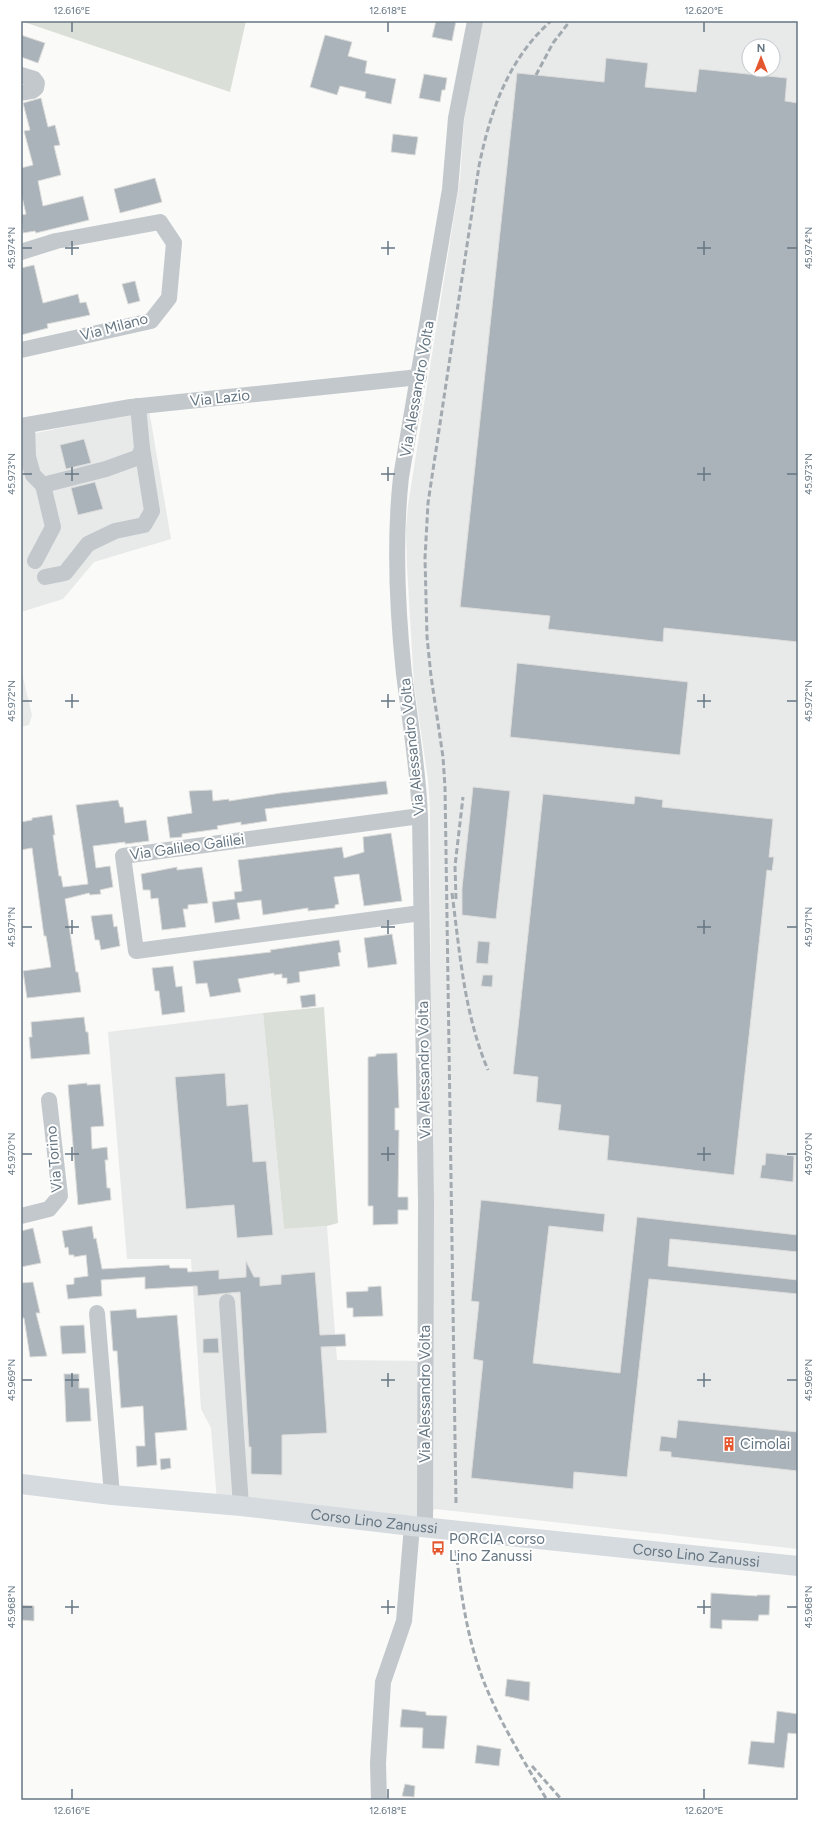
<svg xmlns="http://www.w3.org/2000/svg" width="819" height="1821" viewBox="0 0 819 1821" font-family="Figtree,sans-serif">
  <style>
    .built { fill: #e8e9e9; fill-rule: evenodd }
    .green { fill: #dadfd7 }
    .building { fill: #aab3b9; stroke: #dcdcda }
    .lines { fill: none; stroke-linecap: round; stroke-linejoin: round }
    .minor { stroke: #c3c8cc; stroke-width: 16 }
    .major { stroke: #d6dbdf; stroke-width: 20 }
    .rail { stroke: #a2aab0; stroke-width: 3; stroke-dasharray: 6 3; stroke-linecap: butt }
    .ticks { fill: none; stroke: #657683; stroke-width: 1.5 }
    .labels { text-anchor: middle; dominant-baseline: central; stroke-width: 4; stroke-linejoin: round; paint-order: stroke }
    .street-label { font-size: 15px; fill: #657683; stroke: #fff }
    .poi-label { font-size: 15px; fill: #657683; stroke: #fff; text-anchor: start }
    .neatline { fill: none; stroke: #657683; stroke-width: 1.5 }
    .ticks-label { font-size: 10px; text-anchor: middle; fill: #657683 }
  </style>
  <rect width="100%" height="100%" fill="#fafaf8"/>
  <g class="built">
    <path d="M482,21H798V1549L435,1509L420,1522L217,1501L211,1428L201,1409L191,1259H127L108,1032L263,1013L284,1229L327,1226L337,1360L433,1361L430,808L428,780L414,684L407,567L406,529L408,505L460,179L465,108ZM749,46H773V70H749Z"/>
    <path d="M149,410L171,539L94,562L63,599L21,612V436Z"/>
    <path d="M21,669L32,715L29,725L21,727Z"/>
  </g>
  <g class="green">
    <path d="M21,21H246L230,92Z"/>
    <path d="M324,1007L338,1223L327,1226L284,1229L263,1013Z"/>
  </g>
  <g class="building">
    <path d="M436,21H456L452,41L432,37Z"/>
    <path d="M21,35L45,43L38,63L21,57Z"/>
    <path d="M325,35L352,42L348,56L367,61L365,73L396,79L391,104L365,98L366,92L340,86L337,95L310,87Z"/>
    <path d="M606,58L648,63L645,87L696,92L699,69L787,78L785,101L798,103V642L664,628L663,642L548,629L550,616L460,607L517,73L604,82Z"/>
    <path d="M424,74L447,78L445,90H442L440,102L419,98Z"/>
    <path d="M41,98L48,127L55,125L60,145L54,146L61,175L38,181L43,206L83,196L89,220L36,233L35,231L23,233L21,215L26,214L21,193V168L33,165L24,131L30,130L23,103Z"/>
    <path d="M393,134L418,137L415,155L391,152Z"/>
    <path d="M155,178L162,202L120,213L114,189Z"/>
    <path d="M34,265L43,303L78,294L80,303L86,302L90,315L47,324L48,328L21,335V268Z"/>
    <path d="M135,281L140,301L128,304L122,284Z"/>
    <path d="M84,439L91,463L66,469L60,445Z"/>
    <path d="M95,482L103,509L78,515L71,488Z"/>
    <path d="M517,663L688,682L680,755L510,737Z"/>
    <path d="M386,781L388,794L265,809L267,821L241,825V822L217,826L218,829L182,834V837L170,838L167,817L192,813L189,791L212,790L213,801L229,799V801L281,793Z"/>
    <path d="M473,787L510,791L496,919L462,915V888Z"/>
    <path d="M543,794L634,804L635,796L663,800L662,807L773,819L769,857H774L772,871L767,870L734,1175L607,1160L609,1136L558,1130L561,1105L536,1102L538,1077L513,1074Z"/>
    <path d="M118,800L120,807H123L125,823L146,820L149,841L125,844V842L93,846L96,868L110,866L113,887L100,890L101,894L90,895L89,893L65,899L76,972H78L81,992L27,998L23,971L51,967L46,936H44L32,848L21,850V822L32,820V818L52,815L55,835H53L59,876H61L63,887L88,884L76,805Z"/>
    <path d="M391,833L402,901L364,906L359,874L334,877L339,904L335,905V908L308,911V908L263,915L261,900L237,903L240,919L215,923L212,902L235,899L234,892L242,891L238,860L342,847L344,858L364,852L363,837Z"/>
    <path d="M177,867V870L202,867L208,903L188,905V909H183L186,927L162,930L158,898L151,899L150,890H143L141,874Z"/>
    <path d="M112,914L114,927L117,926L120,946L101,950L99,940H95L91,916Z"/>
    <path d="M392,934L397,964L368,968L364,938Z"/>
    <path d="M339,940L341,952L338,953L340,966L299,972L300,982L287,984V978H282V974L274,975V973L238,979L241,992L210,997L207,983L196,984L193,961L271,952L270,950Z"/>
    <path d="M478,941L490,942L488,964L476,963Z"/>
    <path d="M173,966L176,987L182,986L185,1012L162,1015L159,991H155L152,968Z"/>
    <path d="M483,975H493L492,987L481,986Z"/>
    <path d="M315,994L316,1006L302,1008L300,996Z"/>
    <path d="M84,1017L86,1032H88L90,1054L31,1059L29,1037H32L31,1022Z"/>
    <path d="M397,1053L399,1108H395V1130H399L398,1197H408V1210H398V1224L373,1225V1206H368V1057L376,1056V1054Z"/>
    <path d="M225,1073L227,1106L248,1104L253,1162L266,1161L273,1235L237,1238L234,1205L186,1209L175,1077Z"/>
    <path d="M87,1083V1085L100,1084L104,1126L91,1127L92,1149L107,1147L108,1160H105L107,1188H110L111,1200L78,1205L68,1085Z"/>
    <path d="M766,1153L794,1156L793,1182L760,1178L762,1165H765Z"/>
    <path d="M481,1200L605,1214L603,1232L549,1226L533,1363L620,1373L637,1217L798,1235V1252L670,1239L668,1266L798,1280V1294L649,1279L627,1477L574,1472L573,1489L471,1478L483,1361L473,1359L479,1302L471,1301Z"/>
    <path d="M92,1226L94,1239L96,1238L102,1269L169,1265L170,1268H187L188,1272L219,1270V1279L246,1277V1261L254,1277H260V1286L281,1284V1275L315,1272L320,1335L345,1334L346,1346L321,1347L327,1433L282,1435V1475L251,1474V1447H249L240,1292L198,1296L197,1286L145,1289V1277L101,1280L102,1296L68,1299L66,1285L74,1284V1278L88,1276L86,1255L74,1257V1255H69L68,1247L65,1248L62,1231Z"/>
    <path d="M33,1228L41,1263L21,1267V1231Z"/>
    <path d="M33,1282L40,1313H36L47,1356L30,1357L24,1318H21V1283Z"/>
    <path d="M381,1286L383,1316L353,1317V1308H347L346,1292L368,1291V1287Z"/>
    <path d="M136,1309L137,1318L177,1315L187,1430L155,1433L157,1465L137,1467L136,1446H145L143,1406L121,1408L117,1351H113L110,1311Z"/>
    <path d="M84,1325L86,1353L62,1354L60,1326Z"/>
    <path d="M218,1338L219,1353H203V1339Z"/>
    <path d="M64,1374H79V1388H89L91,1421L66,1422Z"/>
    <path d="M678,1420L798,1432V1471L671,1457V1452L659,1451L661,1436L676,1438Z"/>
    <path d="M170,1458L171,1468L161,1470L160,1459Z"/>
    <path d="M711,1593L757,1596V1595H770L769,1615H759L758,1621L722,1620V1629L710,1628Z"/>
    <path d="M21,1605L34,1606V1621L21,1620Z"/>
    <path d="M507,1679L530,1682L529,1701L505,1696Z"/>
    <path d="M402,1709L426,1712V1715L447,1716L444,1749L422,1748L423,1728L400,1727Z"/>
    <path d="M777,1711L798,1714V1734L788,1733L784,1768L748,1764L751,1741L774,1743Z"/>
    <path d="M477,1745L501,1749L499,1766L475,1763Z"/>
    <path d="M405,1784L415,1786L414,1797L402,1796Z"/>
  </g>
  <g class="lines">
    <g class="minor">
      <path d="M21,75L34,79L37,83L36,88L32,91L21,93"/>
      <path d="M21,252L56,241L160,222L174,243L169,298L151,321L21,350"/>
      <path d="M27,425L28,457L33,475L43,485L106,469L139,457L142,448L138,406"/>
      <path d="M21,426L131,407L419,377"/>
      <path d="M35,561L53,527L43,485"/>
      <path d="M45,577L65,573L88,544L115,531L144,525L152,511L142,448"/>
      <path d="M420,816L123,856L136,951L421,913"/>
      <path d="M21,1216L49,1209L60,1196L49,1100"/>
      <path d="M227,1302L241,1506"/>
      <path d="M97,1313L112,1495"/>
      <path d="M425,1527L426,1202L420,816C418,768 410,721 404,674C397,608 394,542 401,477L450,189L456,118L475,21"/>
      <path d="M379,1800L378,1763L383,1682L404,1621L412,1526"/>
    </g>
    <path class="major" id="s1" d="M21,1484L112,1495L241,1506L412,1526L798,1566"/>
    <g class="rail">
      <path d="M536,75L553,43L570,21"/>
      <path d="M452,893C460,954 464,1013 488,1070"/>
      <path d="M456,899L455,866L463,797"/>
      <path d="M456,1503L445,787L443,757L431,676L427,637L425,558L428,503L479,166C490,112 508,59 551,21"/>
      <path d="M456,1550C461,1596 468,1644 486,1687C502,1726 525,1763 547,1800"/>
      <path d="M532,1766L562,1800"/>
    </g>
  </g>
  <path class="ticks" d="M72,22V32M388,22V32M704,22V32M72,241V255M388,241V255M704,241V255M22,248H32M65,248H79M381,248H395M697,248H711M787,248H797M72,467V481M388,467V481M704,467V481M22,474H32M65,474H79M381,474H395M697,474H711M787,474H797M72,694V708M388,694V708M704,694V708M22,701H32M65,701H79M381,701H395M697,701H711M787,701H797M72,920V934M388,920V934M704,920V934M22,927H32M65,927H79M381,927H395M697,927H711M787,927H797M72,1147V1161M388,1147V1161M704,1147V1161M22,1154H32M65,1154H79M381,1154H395M697,1154H711M787,1154H797M72,1373V1387M388,1373V1387M704,1373V1387M22,1380H32M65,1380H79M381,1380H395M697,1380H711M787,1380H797M72,1600V1614M388,1600V1614M704,1600V1614M22,1607H32M65,1607H79M381,1607H395M697,1607H711M787,1607H797M72,1789V1799M388,1789V1799M704,1789V1799"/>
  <defs>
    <symbol id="building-bare" viewBox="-9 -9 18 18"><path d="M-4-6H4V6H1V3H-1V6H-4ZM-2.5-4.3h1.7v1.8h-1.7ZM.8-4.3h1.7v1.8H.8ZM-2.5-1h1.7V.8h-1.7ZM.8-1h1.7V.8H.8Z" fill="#e4572e" stroke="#fff" stroke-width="2.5" paint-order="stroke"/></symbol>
    <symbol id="bus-bare" viewBox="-9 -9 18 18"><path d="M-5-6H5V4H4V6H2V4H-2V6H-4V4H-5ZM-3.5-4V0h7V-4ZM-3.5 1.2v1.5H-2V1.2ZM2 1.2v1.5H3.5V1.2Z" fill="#e4572e" stroke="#fff" stroke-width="2.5" paint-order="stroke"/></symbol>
  </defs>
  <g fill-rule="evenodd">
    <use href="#building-bare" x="719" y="1434" width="20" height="20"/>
    <use href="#bus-bare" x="428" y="1538" width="20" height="20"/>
  </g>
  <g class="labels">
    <g class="street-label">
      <text transform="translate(114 327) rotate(-15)">Via Milano</text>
      <text transform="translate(417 389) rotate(-80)">Via Alessandro Volta</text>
      <text transform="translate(220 398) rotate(-6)">Via Lazio</text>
      <text transform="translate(412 747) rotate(-96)">Via Alessandro Volta</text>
      <text transform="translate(187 847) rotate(-8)">Via Galileo Galilei</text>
      <text transform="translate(424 1070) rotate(-91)">Via Alessandro Volta</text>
      <text transform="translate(54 1159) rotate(-95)">Via Torino</text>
      <text transform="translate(425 1394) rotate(-90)">Via Alessandro Volta</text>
      <text stroke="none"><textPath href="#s1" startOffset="355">Corso Lino Zanussi</textPath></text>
      <text stroke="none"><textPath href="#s1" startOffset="679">Corso Lino Zanussi</textPath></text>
    </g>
    <g class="poi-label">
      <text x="740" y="1444">Cimolai</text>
      <text x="449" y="1539">PORCIA corso<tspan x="449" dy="17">Lino Zanussi</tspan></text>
    </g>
  </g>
  <rect width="819" height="1821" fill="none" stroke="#ffffff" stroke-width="44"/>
  <g transform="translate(761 58)"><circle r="19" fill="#ffffff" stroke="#c1c8cd"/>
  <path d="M0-3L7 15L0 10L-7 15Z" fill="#e4572e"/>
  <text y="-6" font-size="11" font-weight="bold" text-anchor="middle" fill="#657683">N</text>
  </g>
  <rect x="22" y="22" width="775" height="1777" class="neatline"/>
  <g class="ticks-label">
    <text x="72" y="14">12.616°E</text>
    <text x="388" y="14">12.618°E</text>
    <text x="704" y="14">12.620°E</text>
    <text transform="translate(11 248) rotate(-90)" y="4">45.974°N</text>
    <text transform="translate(808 248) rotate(-90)" y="4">45.974°N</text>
    <text transform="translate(11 474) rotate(-90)" y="4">45.973°N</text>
    <text transform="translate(808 474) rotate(-90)" y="4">45.973°N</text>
    <text transform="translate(11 701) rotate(-90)" y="4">45.972°N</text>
    <text transform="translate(808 701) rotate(-90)" y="4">45.972°N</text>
    <text transform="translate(11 927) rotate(-90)" y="4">45.971°N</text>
    <text transform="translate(808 927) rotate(-90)" y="4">45.971°N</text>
    <text transform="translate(11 1154) rotate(-90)" y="4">45.970°N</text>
    <text transform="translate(808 1154) rotate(-90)" y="4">45.970°N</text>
    <text transform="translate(11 1380) rotate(-90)" y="4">45.969°N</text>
    <text transform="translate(808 1380) rotate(-90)" y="4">45.969°N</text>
    <text transform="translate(11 1607) rotate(-90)" y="4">45.968°N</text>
    <text transform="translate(808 1607) rotate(-90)" y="4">45.968°N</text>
    <text x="72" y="1814">12.616°E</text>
    <text x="388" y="1814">12.618°E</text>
    <text x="704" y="1814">12.620°E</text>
  </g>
</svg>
